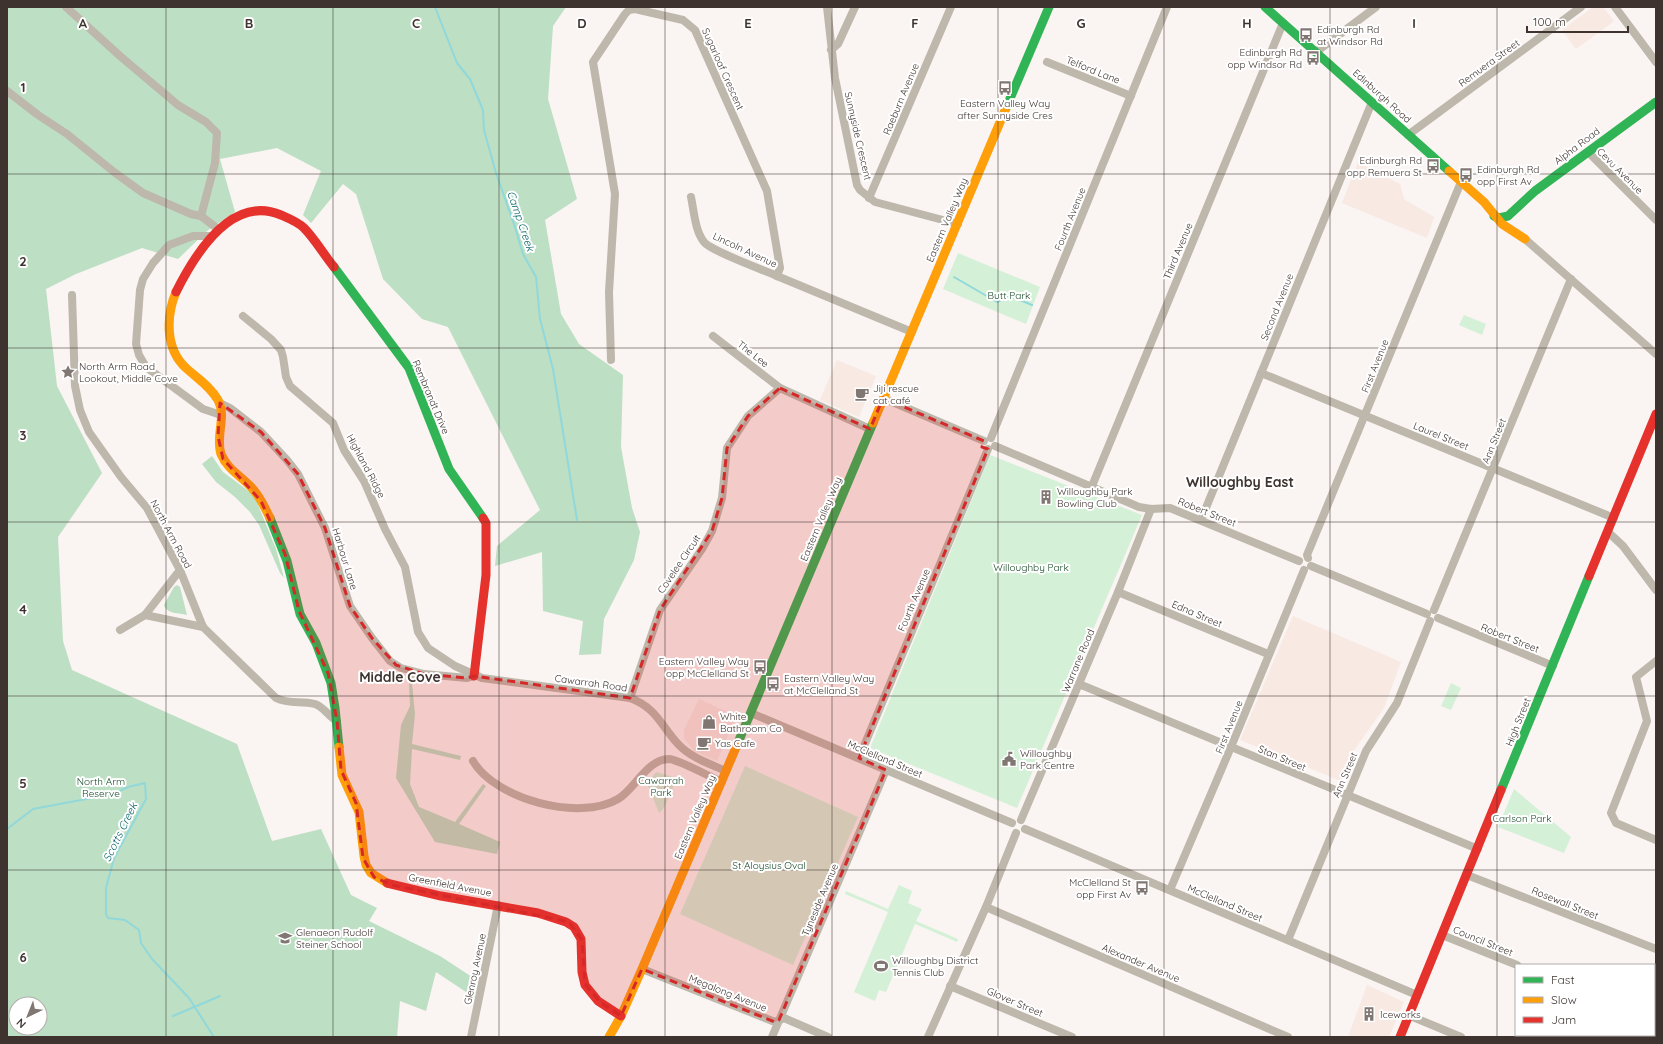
<svg xmlns="http://www.w3.org/2000/svg" width="1663" height="1044" viewBox="0 0 1663 1044" font-family="Quicksand,sans-serif">
  <style>
    .built { fill: #f8e9e3 }
    .green { fill: #d4f1d8 }
    .forest { fill: #bddfc3; fill-rule: evenodd }
    .lines { fill: none; stroke-linecap: round; stroke-linejoin: round }
    .stream { stroke: #91d8db; stroke-width: 2 }
    .street { stroke: #beb7ab; stroke-width: 8 }
    .fast { stroke: #30b455; stroke-width: 9 }
    .slow { stroke: #ff9f0a; stroke-width: 9 }
    .jam { stroke: #e5322d; stroke-width: 9 }
    .marked { fill: #d62828; fill-opacity: 0.2; stroke: #d62828; stroke-width: 3; stroke-dasharray: 8 5; stroke-linejoin: round }
    .grid { fill: none; stroke: #3e332f; stroke-width: 1; stroke-opacity: 0.55 }
    .labels { text-anchor: middle; dominant-baseline: central; stroke-width: 4; stroke-linejoin: round; paint-order: stroke }
    .poi-label { font-size: 10px; fill: #3e332f; stroke: #fff; text-anchor: start }
    .street-label { font-size: 10px; fill: #3e332f; stroke: #fff }
    .park-label { font-size: 10px; fill: #194a2a; stroke: #fff }
    .water-label { font-size: 11px; font-style: italic; fill: #056367; stroke: #fff }
    .district-label { font-size: 14px; font-weight: bold; fill: #3e332f; stroke: #fff }
    .grid-label { font-size: 13px; text-anchor: middle; font-weight: bold; fill: #3e332f; stroke: #fff; stroke-width: 4; stroke-linejoin: round; paint-order: stroke }
  </style>
  <rect width="100%" height="100%" fill="#faf4f2"/>
  <g class="built">
    <path d="M1593,7H1603L1614,21L1576,49L1562,30Z"/>
    <path d="M1358,162L1400,184L1404,199L1434,217L1427,238L1342,203Z"/>
    <path d="M837,360L876,376L859,417L820,400Z"/>
    <path d="M1293,616L1401,662L1384,708L1355,749L1341,781L1240,740Z"/>
    <path d="M699,699L736,716L717,761L694,751L684,738V730Z"/>
    <path d="M1367,985L1404,1002L1389,1037H1348Z"/>
  </g>
  <g class="green">
    <path d="M958,253L1040,287L1026,324L943,289Z"/>
    <path d="M1464,315L1486,324L1482,335L1459,325Z"/>
    <path d="M990,455L1142,515L1017,808L870,748Z"/>
    <path d="M1451,683L1461,688L1451,710L1441,706Z"/>
    <path d="M745,766L858,817L793,965L680,914Z"/>
    <path d="M656,772L677,778L664,808L659,813L647,783Z"/>
    <path d="M1514,789L1571,837L1564,853L1498,827Z"/>
    <path d="M899,885L912,891L908,903L922,909L916,921L958,939L957,942L915,924L886,992L879,990L875,1001L854,992L888,912L845,894L846,891L888,909Z"/>
  </g>
  <g class="forest">
    <path d="M7,7H566L553,26L548,99L577,199L545,220L561,314L579,344L623,375L621,447L632,508L640,532L634,560L604,619L601,654L579,655L583,621L543,611L542,552L495,566L497,546L540,510L448,327L422,319L383,279L356,194L343,184L311,223L303,215L321,171L277,148L220,159L235,212L207,231L178,259L142,248L76,274L46,289L57,386L102,473L58,537L63,641L72,670L237,744L272,841L321,829L351,895L377,908L369,921L440,956L472,977L477,979L475,998L436,972L426,1011L400,1001L397,1037H7ZM16,1004H40V1028H16Z"/>
    <path d="M212,456L223,472L254,495L276,549L284,578L280,573L259,525L250,512L235,497L216,482L202,464Z"/>
    <path d="M177,585L180,587L187,615C180,613 166,614 164,605L174,587Z"/>
    <path d="M413,674L416,675L412,684L415,714L412,744L461,756L460,760L412,749L410,784L419,807L455,822L483,784L486,786L459,824L500,842L497,854L435,842L396,778L401,725L410,706L409,680Z"/>
  </g>
  <g class="lines">
    <g class="stream">
      <path d="M435,7L457,63L470,79L483,110L484,130L496,173L514,224L523,254L536,277L540,319L553,369L577,520"/>
      <path d="M954,277L997,302L1010,296L1032,305"/>
      <path d="M7,829L33,809L113,794L128,787L145,783L146,799L114,858L106,888V914L108,918L125,920L139,930L141,943L152,959L189,998L214,1037"/>
      <path d="M173,1016L220,996"/>
    </g>
    <g class="street">
      <path d="M66,7L120,56L178,105L206,122L217,133L215,163L201,216"/>
      <path d="M827,7L835,78L857,185L860,190L875,202L958,224"/>
      <path d="M1615,7L1656,62"/>
      <path d="M831,50L838,44L855,7"/>
      <path d="M1316,52L1376,7"/>
      <path d="M1047,62L1131,96"/>
      <path d="M7,91L38,115L67,134L114,172L143,193L191,214L201,216L218,229"/>
      <path d="M1408,135L1581,7"/>
      <path d="M1588,152L1656,220"/>
      <path d="M691,197C694,211 695,231 704,242C711,251 764,270 777,276"/>
      <path d="M869,198L951,7"/>
      <path d="M212,236H193L169,245L153,263L143,279L140,290L136,344L139,355L146,367L203,409L221,415"/>
      <path d="M1525,239L1656,354"/>
      <path d="M72,295L75,386L80,410L89,432L121,477L147,508L180,570L203,627L276,698C290,705 301,700 315,704C324,707 329,717 337,721"/>
      <path d="M243,316L271,339L281,350L283,357L286,377L290,386L333,423L344,450L364,481L385,529L405,567L418,632L428,648L455,666L482,678L630,698C657,708 661,726 678,744C691,758 710,764 726,771"/>
      <path d="M713,336L780,388"/>
      <path d="M611,360L609,292L615,194L593,62L625,14L629,10L635,9L683,20L695,30L767,191L780,268L777,276L912,332"/>
      <path d="M1261,373L1614,518"/>
      <path d="M883,398L984,441"/>
      <path d="M220,403L230,408L261,432L287,460L298,474L325,528L350,606L372,638L390,661L401,668L424,674L467,678L474,676"/>
      <path d="M991,438L1167,7"/>
      <path d="M995,446L1139,507L1151,509L1170,508L1299,561"/>
      <path d="M1092,486L1283,23"/>
      <path d="M1201,520L1372,102"/>
      <path d="M1608,532L1623,546L1656,590"/>
      <path d="M1308,558L1307,555L1461,182"/>
      <path d="M1311,566L1427,614"/>
      <path d="M1118,592L1268,654"/>
      <path d="M1434,610L1571,279"/>
      <path d="M145,615L180,570"/>
      <path d="M1438,618L1553,666"/>
      <path d="M120,630L145,615L203,627"/>
      <path d="M1656,661L1636,677L1647,721L1611,813L1616,823L1656,840"/>
      <path d="M1079,684L1478,849"/>
      <path d="M630,698L660,610L702,549L712,531L722,498L727,448L748,416L780,388L870,429"/>
      <path d="M751,713L1012,823"/>
      <path d="M859,758L988,449"/>
      <path d="M473,761C495,799 579,822 618,799C635,789 647,759 669,759C680,760 710,777 722,782"/>
      <path d="M1021,820L1118,592L1151,509"/>
      <path d="M1025,829L1417,995"/>
      <path d="M1467,875L1656,949"/>
      <path d="M1170,890L1231,747L1304,570"/>
      <path d="M986,907L1288,1037"/>
      <path d="M1442,935L1517,965"/>
      <path d="M1288,940L1366,751L1397,703L1430,621"/>
      <path d="M642,969L775,1022L784,1018L828,1037"/>
      <path d="M950,986L1072,1037"/>
      <path d="M1654,1011L1656,1012"/>
      <path d="M1408,1015L1461,1037"/>
      <path d="M471,1037L498,905"/>
      <path d="M772,1037L886,770"/>
      <path d="M928,1037L986,907L1016,833"/>
    </g>
    <g class="fast">
      <path d="M1265,7L1449,171"/>
      <path d="M1006,108L1049,7"/>
      <path d="M1494,216L1499,218L1508,216L1535,191L1656,102"/>
      <path d="M334,267L409,368L449,469L483,518"/>
      <path d="M270,518L287,561L300,614L316,643L331,683L335,708L339,747"/>
      <path d="M737,745L873,423"/>
      <path d="M1501,790L1589,576"/>
    </g>
    <g class="slow">
      <path d="M1449,171L1484,202L1502,224L1525,239"/>
      <path d="M176,292C166,316 165,349 186,368C197,378 210,386 218,400C227,417 215,436 221,454C227,469 241,476 251,487C260,496 265,508 270,518"/>
      <path d="M873,423L1006,108"/>
      <path d="M339,747L342,775L359,812L364,856L366,865L371,873L387,883"/>
      <path d="M609,1037L621,1016L642,969L737,745"/>
    </g>
    <g class="jam">
      <path d="M176,292C195,254 231,194 281,215C288,218 298,222 304,228C315,239 324,255 334,267"/>
      <path d="M1589,576L1656,414"/>
      <path d="M474,676L486,575V523L483,518"/>
      <path d="M387,883L441,896L538,913L566,922L574,927L581,939L582,972L585,985L598,1001L621,1016"/>
      <path d="M1400,1037L1501,790"/>
    </g>
  </g>
  <path class="marked" d="M780,388L870,429L883,398L984,441L982,447L988,449L859,758L886,770L779,1020L775,1022L642,969L621,1016L601,1003L585,984L582,940L569,922L392,885L374,877L363,858L356,803L341,770L337,721L328,673L299,611L285,554L261,501L223,459L218,436L220,403L261,432L298,474L325,528L350,606L372,638L396,665L424,674L467,678L474,676L630,698L660,610L712,531L722,498L727,448L748,416Z"/>
  <path class="grid" d="M166,7V1037M333,7V1037M499,7V1037M665,7V1037M832,7V1037M998,7V1037M1164,7V1037M1330,7V1037M1497,7V1037M7,174H1656M7,348H1656M7,522H1656M7,696H1656M7,870H1656"/>
  <defs>
    <symbol id="bus-bare" viewBox="-9 -9 18 18"><path d="M-5-6H5V4H4V6H2V4H-2V6H-4V4H-5ZM-3.5-4V0h7V-4ZM-3.5 1.2v1.5H-2V1.2ZM2 1.2v1.5H3.5V1.2Z" fill="#807773" stroke="#fff" stroke-width="2.5" paint-order="stroke"/></symbol>
    <symbol id="sight-bare" viewBox="-9 -9 18 18"><path d="M0-6L1.8-2.2L6-1.7L2.9 1.2L3.7 5.4L0 3.3L-3.7 5.4L-2.9 1.2L-6-1.7L-1.8-2.2Z" fill="#807773" stroke="#fff" stroke-width="2.5" paint-order="stroke"/></symbol>
    <symbol id="cafe-bare" viewBox="-9 -9 18 18"><path d="M-5.5-4.5H6V0H3Q3 3.5 0 3.5H-2.5Q-5.5 3.5-5.5 0ZM3-3.2v2h1.7v-2ZM-6 4.5H4V6H-6Z" fill="#807773" stroke="#fff" stroke-width="2.5" paint-order="stroke"/></symbol>
    <symbol id="building-bare" viewBox="-9 -9 18 18"><path d="M-4-6H4V6H1V3H-1V6H-4ZM-2.5-4.3h1.7v1.8h-1.7ZM.8-4.3h1.7v1.8H.8ZM-2.5-1h1.7V.8h-1.7ZM.8-1h1.7V.8H.8Z" fill="#807773" stroke="#fff" stroke-width="2.5" paint-order="stroke"/></symbol>
    <symbol id="shop-bare" viewBox="-9 -9 18 18"><path d="M-5-2.5h2.3a2.7 3.5 0 0 1 5.4 0H5L5.5 6h-11ZM-1.5-2.5h3a1.5 2.3 0 0 0-3 0Z" fill="#807773" stroke="#fff" stroke-width="2.5" paint-order="stroke"/></symbol>
    <symbol id="civic-bare" viewBox="-9 -9 18 18"><path d="M-.6-6.5H3V-4.5H.6V-3L4-1V1h2V6H-6V1h2V-1L-.6-3ZM-1.2 2.5V6h2.4V2.5Z" fill="#807773" stroke="#fff" stroke-width="2.5" paint-order="stroke"/></symbol>
    <symbol id="school-bare" viewBox="-9 -9 18 18"><path d="M0-5L7-2L0 1L-7-2ZM-4 1L0 2.5L4 1V4Q0 6-4 4Z" fill="#807773" stroke="#fff" stroke-width="2.5" paint-order="stroke"/></symbol>
    <symbol id="stadium-bare" viewBox="-9 -9 18 18"><path d="M0-5a6.5 5 0 1 0 0 10a6.5 5 0 1 0 0-10ZM-3.5-1.8h7v3.6h-7Z" fill="#807773" stroke="#fff" stroke-width="2.5" paint-order="stroke"/></symbol>
  </defs>
  <g fill-rule="evenodd">
    <use href="#bus-bare" x="1296" y="25" width="20" height="20"/>
    <use href="#bus-bare" x="1303" y="48" width="20" height="20"/>
    <use href="#bus-bare" x="995" y="78" width="20" height="20"/>
    <use href="#bus-bare" x="1423" y="156" width="20" height="20"/>
    <use href="#bus-bare" x="1456" y="165" width="20" height="20"/>
    <use href="#sight-bare" x="58" y="362" width="20" height="20"/>
    <use href="#cafe-bare" x="852" y="384" width="20" height="20"/>
    <use href="#building-bare" x="1036" y="487" width="20" height="20"/>
    <use href="#bus-bare" x="750" y="657" width="20" height="20"/>
    <use href="#bus-bare" x="763" y="674" width="20" height="20"/>
    <use href="#shop-bare" x="699" y="712" width="20" height="20"/>
    <use href="#cafe-bare" x="694" y="733" width="20" height="20"/>
    <use href="#civic-bare" x="999" y="749" width="20" height="20"/>
    <use href="#bus-bare" x="1132" y="878" width="20" height="20"/>
    <use href="#school-bare" x="275" y="928" width="20" height="20"/>
    <use href="#stadium-bare" x="871" y="956" width="20" height="20"/>
    <use href="#building-bare" x="1359" y="1004" width="20" height="20"/>
  </g>
  <g class="labels">
    <g class="poi-label">
      <text x="1317" y="29">Edinburgh Rd<tspan x="1317" dy="12">at Windsor Rd</tspan></text>
      <text x="1302" y="52" text-anchor="end">Edinburgh Rd<tspan x="1302" dy="12">opp Windsor Rd</tspan></text>
      <text x="1005" y="103" text-anchor="middle">Eastern Valley Way<tspan x="1005" dy="12">after Sunnyside Cres</tspan></text>
      <text x="1422" y="160" text-anchor="end">Edinburgh Rd<tspan x="1422" dy="12">opp Remuera St</tspan></text>
      <text x="1477" y="169">Edinburgh Rd<tspan x="1477" dy="12">opp First Av</tspan></text>
      <text x="79" y="366">North Arm Road<tspan x="79" dy="12">Lookout, Middle Cove</tspan></text>
      <text x="873" y="388">Jiji rescue<tspan x="873" dy="12">cat café</tspan></text>
      <text x="1057" y="491">Willoughby Park<tspan x="1057" dy="12">Bowling Club</tspan></text>
      <text x="749" y="661" text-anchor="end">Eastern Valley Way<tspan x="749" dy="12">opp McClelland St</tspan></text>
      <text x="784" y="678">Eastern Valley Way<tspan x="784" dy="12">at McClelland St</tspan></text>
      <text x="720" y="716">White<tspan x="720" dy="12">Bathroom Co</tspan></text>
      <text x="715" y="743">Yas Cafe</text>
      <text x="1020" y="753">Willoughby<tspan x="1020" dy="12">Park Centre</tspan></text>
      <text x="1131" y="882" text-anchor="end">McClelland St<tspan x="1131" dy="12">opp First Av</tspan></text>
      <text x="296" y="932">Glenaeon Rudolf<tspan x="296" dy="12">Steiner School</tspan></text>
      <text x="892" y="960">Willoughby District<tspan x="892" dy="12">Tennis Club</tspan></text>
      <text x="1380" y="1014">Iceworks</text>
    </g>
    <g class="street-label">
      <text transform="translate(1489 63) rotate(-36)">Remuera Street</text>
      <text transform="translate(723 69) rotate(66)">Sugarloaf Crescent</text>
      <text transform="translate(1093 70) rotate(22)">Telford Lane</text>
      <text transform="translate(1382 96) rotate(42)">Edinburgh Road</text>
      <text transform="translate(901 99) rotate(-67)">Raeburn Avenue</text>
      <text transform="translate(858 136) rotate(77)">Sunnyside Crescent</text>
      <text transform="translate(1577 146) rotate(-37)">Alpha Road</text>
      <text transform="translate(1620 171) rotate(45)">Cevu Avenue</text>
      <text transform="translate(1070 219) rotate(-68)">Fourth Avenue</text>
      <text transform="translate(947 220) rotate(-67)">Eastern Valley Way</text>
      <text transform="translate(745 250) rotate(25)">Lincoln Avenue</text>
      <text transform="translate(1178 251) rotate(-67)">Third Avenue</text>
      <text transform="translate(1277 307) rotate(-68)">Second Avenue</text>
      <text transform="translate(753 354) rotate(38)">The Lee</text>
      <text transform="translate(1375 366) rotate(-68)">First Avenue</text>
      <text transform="translate(431 397) rotate(67)">Rembrandt Drive</text>
      <text transform="translate(1441 436) rotate(22)">Laurel Street</text>
      <text transform="translate(1494 441) rotate(-68)">Ann Street</text>
      <text transform="translate(366 466) rotate(62)">Highland Ridge</text>
      <text transform="translate(1207 512) rotate(22)">Robert Street</text>
      <text transform="translate(821 519) rotate(-67)">Eastern Valley Way</text>
      <text transform="translate(171 534) rotate(62)">North Arm Road</text>
      <text transform="translate(345 559) rotate(73)">Harbour Lane</text>
      <text transform="translate(679 564) rotate(-56)">Covelee Circuit</text>
      <text transform="translate(914 600) rotate(-67)">Fourth Avenue</text>
      <text transform="translate(1197 614) rotate(23)">Edna Street</text>
      <text transform="translate(1510 638) rotate(22)">Robert Street</text>
      <text transform="translate(1078 661) rotate(-67)">Warrane Road</text>
      <text transform="translate(591 683) rotate(8)">Cawarrah Road</text>
      <text transform="translate(1518 722) rotate(-68)">High Street</text>
      <text transform="translate(1229 727) rotate(-68)">First Avenue</text>
      <text transform="translate(1282 758) rotate(23)">Stan Street</text>
      <text transform="translate(885 759) rotate(23)">McClelland Street</text>
      <text transform="translate(1345 775) rotate(-67)">Ann Street</text>
      <text transform="translate(695 817) rotate(-67)">Eastern Valley Way</text>
      <text transform="translate(450 885) rotate(11)">Greenfield Avenue</text>
      <text transform="translate(820 900) rotate(-67)">Tyneside Avenue</text>
      <text transform="translate(1225 903) rotate(23)">McClelland Street</text>
      <text transform="translate(1565 903) rotate(22)">Rosewall Street</text>
      <text transform="translate(1483 941) rotate(22)">Council Street</text>
      <text transform="translate(1141 963) rotate(23)">Alexander Avenue</text>
      <text transform="translate(475 969) rotate(-78)">Glenroy Avenue</text>
      <text transform="translate(728 993) rotate(22)">Megalong Avenue</text>
      <text transform="translate(1015 1002) rotate(23)">Glover Street</text>
    </g>
    <g class="park-label">
      <text x="1009" y="295">Butt Park</text>
      <text x="1031" y="567">Willoughby Park</text>
      <text x="661" y="780">Cawarrah<tspan x="661" dy="12">Park</tspan></text>
      <text x="101" y="781">North Arm<tspan x="101" dy="12">Reserve</tspan></text>
      <text x="1522" y="818">Carlson Park</text>
      <text x="769" y="865">St Aloysius Oval</text>
    </g>
    <g class="water-label">
      <text transform="translate(521 221) rotate(71)">Camp Creek</text>
      <text transform="translate(120 832) rotate(-64)">Scotts Creek</text>
    </g>
    <g class="district-label">
      <text x="1240" y="482">Willoughby East</text>
      <text x="400" y="677">Middle Cove</text>
    </g>
  </g>
  <g class="grid-label">
    <text x="83" y="28">A</text>
    <text x="249" y="28">B</text>
    <text x="416" y="28">C</text>
    <text x="582" y="28">D</text>
    <text x="748" y="28">E</text>
    <text x="915" y="28">F</text>
    <text x="1081" y="28">G</text>
    <text x="1247" y="28">H</text>
    <text x="1414" y="28">I</text>
    <text x="23" y="92">1</text>
    <text x="23" y="266">2</text>
    <text x="23" y="440">3</text>
    <text x="23" y="614">4</text>
    <text x="23" y="788">5</text>
    <text x="23" y="962">6</text>
  </g>
  <rect width="1663" height="1044" fill="none" stroke="#3e332f" stroke-width="16"/>
  <rect x="1515" y="964" width="140" height="72" fill="#ffffff" stroke="#b2adac"/>
  <rect x="1523" y="977" width="20" height="6" fill="#30b455" stroke="#b2adac"/>
  <text x="1551" y="984" font-size="12" fill="#3e332f">Fast</text>
  <rect x="1523" y="997" width="20" height="6" fill="#ff9f0a" stroke="#b2adac"/>
  <text x="1551" y="1004" font-size="12" fill="#3e332f">Slow</text>
  <rect x="1523" y="1017" width="20" height="6" fill="#e5322d" stroke="#b2adac"/>
  <text x="1551" y="1024" font-size="12" fill="#3e332f">Jam</text>
  <g transform="translate(28 1016) rotate(223)"><circle r="19" fill="#ffffff" stroke="#b2adac"/>
  <path d="M0-3L7 15L0 10L-7 15Z" fill="#807773"/>
  <text y="-6" font-size="11" font-weight="bold" text-anchor="middle" fill="#3e332f">N</text>
  </g>
  <path d="M1527 26v6h101v-6" fill="none" stroke="#3e332f" stroke-width="2"/>
  <text x="1533" y="26" font-size="12" fill="#3e332f" stroke="#ffffff" stroke-width="3" paint-order="stroke">100 m</text>
</svg>
